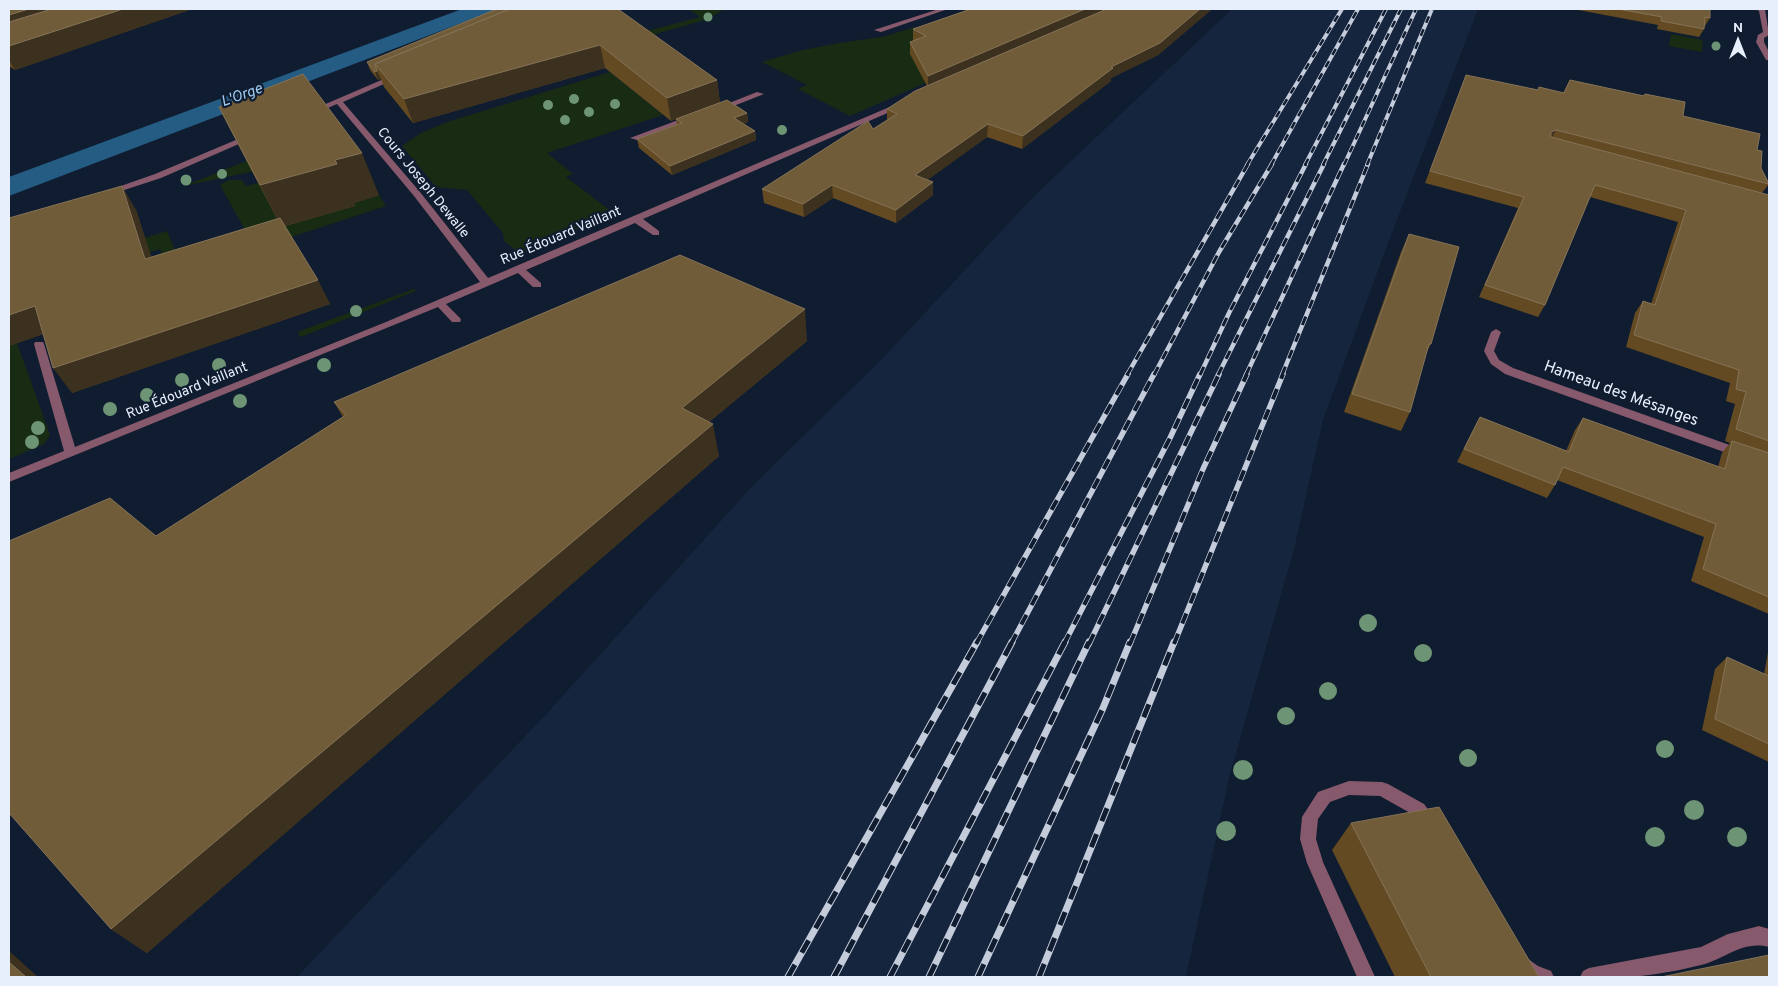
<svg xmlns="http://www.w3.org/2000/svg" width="1778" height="986" viewBox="0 0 1778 986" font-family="Overpass,sans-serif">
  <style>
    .built { fill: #15253e }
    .green { fill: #172c13 }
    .water { fill: #245c84 }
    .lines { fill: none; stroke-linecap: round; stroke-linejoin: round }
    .minor { fill: #87596c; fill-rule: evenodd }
    .rail-far3-casing { stroke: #c4ccdb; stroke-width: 4 }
    .rail-far2-casing { stroke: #c4ccdb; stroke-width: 4.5 }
    .rail-far1-casing { stroke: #c4ccdb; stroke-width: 5.5 }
    .rail-casing { stroke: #c4ccdb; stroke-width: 7 }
    .rail-far3 { stroke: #101c2f; stroke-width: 2.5; stroke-dasharray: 7; stroke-linecap: butt }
    .rail-far2 { stroke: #101c2f; stroke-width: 3; stroke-dasharray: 9; stroke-linecap: butt }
    .rail-far1 { stroke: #101c2f; stroke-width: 4; stroke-dasharray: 11; stroke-linecap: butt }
    .rail { stroke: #101c2f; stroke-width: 5; stroke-dasharray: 14; stroke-linecap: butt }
    .tree { fill: #6d9575 }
    .wall { fill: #634a22 }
    .shaded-wall { fill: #3c301e }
    .building { fill: #715c3a; stroke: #847358 }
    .labels { text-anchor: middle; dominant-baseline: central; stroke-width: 4.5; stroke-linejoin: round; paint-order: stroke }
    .far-street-label { font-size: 14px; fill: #e7effd; stroke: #101c2f }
    .far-water-label { font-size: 15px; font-style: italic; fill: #a1cef3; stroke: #101c2f }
    .street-label { font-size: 16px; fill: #e7effd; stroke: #101c2f }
  </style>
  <rect width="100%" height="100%" fill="#101c2f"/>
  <path class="built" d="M1232,9H1478L1390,238L1323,420L1295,545L1229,778L1186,977H297L550,710L756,482L880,361L1034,196Z"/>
  <g class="green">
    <path d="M689,9H725L705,20L645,37H624L700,17Z"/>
    <path d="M915,27L983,58L850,116L798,89L807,85L762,62L803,50L839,43L882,37Z"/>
    <path d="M1671,34L1703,40L1702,52L1669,46Z"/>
    <path d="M610,72L663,115L547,153L573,174L566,177L615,214L520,254L504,241L503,233L467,190L436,187L402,146L421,133L447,122Z"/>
    <path d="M333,126L259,170L184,186Z"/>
    <path d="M229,180H242L246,186L258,183L280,225L355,206L354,203L379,195L386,206L221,260L251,241L220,185Z"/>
    <path d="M167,231L175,250L166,262L160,249L9,296L128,243Z"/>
    <path d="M414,289L416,291L301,337L297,332Z"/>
    <path d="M17,343L50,435L44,444L9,459V346Z"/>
  </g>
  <path class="water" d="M462,9H498L9,196V177Z"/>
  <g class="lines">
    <g class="minor">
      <path d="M939,9H948L881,32L874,30Z"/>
      <path d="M1756,9H1765L1769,35L1764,38V42L1769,52V60H1766L1756,42L1758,35L1763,32L1759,11Z"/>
      <path d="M393,75L400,77L343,102L420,192L488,278L899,103L906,105L643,219L659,231V235H653L635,223L526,270L541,283V287H533L518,273L446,304L460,318L461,320L460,322H452L438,307L9,482V473L64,451L34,344L35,342H43L44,344L75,447L386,322L480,282L414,196L337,104L314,114L307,112Z"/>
      <path d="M757,92L764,94L721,111L714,109Z"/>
      <path d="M689,116L696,118L637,140L630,138Z"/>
      <path d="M250,134L257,136L161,178L109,195L106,196L101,193L155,174Z"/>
      <path d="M1496,329L1501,332L1494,351L1499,360L1513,368L1769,459V468L1505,374L1491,364L1484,351L1491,332Z"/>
      <path d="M1349,781L1382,782L1388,784L1424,804L1439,824L1437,830L1431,832L1425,830L1412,814L1380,796L1349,795L1330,802L1318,819L1316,839L1323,862L1375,977H1357L1307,863L1300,839L1302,817L1318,792Z"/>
      <path d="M1759,926L1769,929V947C1742,940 1726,959 1701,965C1662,975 1620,980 1580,977L1583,971L1589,968L1701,947L1728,934Z"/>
      <path d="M1524,956L1538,966L1551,971L1554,977H1524L1518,971L1515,965L1518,959Z"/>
    </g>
    <defs>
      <g id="rail-far3">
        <path d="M1247,165L1342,9"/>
        <path d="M1271,165L1358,9"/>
        <path d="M1305,165L1386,9"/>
        <path d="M1323,165L1401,9"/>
        <path d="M1344,165L1416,9"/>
        <path d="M1367,165L1432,9"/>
      </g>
      <g id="rail-far2">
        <path d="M1127,375L1248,164"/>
        <path d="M1154,375L1219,252L1272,164"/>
        <path d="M1200,375L1229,313L1306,164"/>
        <path d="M1218,375L1324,164"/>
        <path d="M1246,375L1344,164"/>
        <path d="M1282,375L1368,164"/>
      </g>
      <g id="rail-far1">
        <path d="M976,644L1128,374"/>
        <path d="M1011,644L1154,374"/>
        <path d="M1064,644L1170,438L1200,374"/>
        <path d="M1089,644L1219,374"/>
        <path d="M1130,644L1203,469L1247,374"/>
        <path d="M1174,644L1283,374"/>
      </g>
      <g id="rail">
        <path d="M788,977L977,642"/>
        <path d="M834,977L1012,642"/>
        <path d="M890,977L1065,642"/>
        <path d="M929,977L1089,642"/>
        <path d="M978,977L1103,708L1130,642"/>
        <path d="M1039,977L1174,642"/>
      </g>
    </defs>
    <use href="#rail-far3" class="rail-far3-casing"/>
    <use href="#rail-far2" class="rail-far2-casing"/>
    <use href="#rail-far1" class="rail-far1-casing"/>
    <use href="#rail" class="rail-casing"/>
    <use href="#rail-far3" class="rail-far3"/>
    <use href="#rail-far2" class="rail-far2"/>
    <use href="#rail-far1" class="rail-far1"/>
    <use href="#rail" class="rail"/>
  </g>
  <g class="tree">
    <circle cx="708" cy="17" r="4.5"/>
    <circle cx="1716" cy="46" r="4.5"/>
    <circle cx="574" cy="99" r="5"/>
    <circle cx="615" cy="104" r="5"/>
    <circle cx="548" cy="105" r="5"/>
    <circle cx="589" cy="112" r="5"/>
    <circle cx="565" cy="120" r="5"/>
    <circle cx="782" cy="130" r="5"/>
    <circle cx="222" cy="174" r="5"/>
    <circle cx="186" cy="180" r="5.5"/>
    <circle cx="356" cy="311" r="6"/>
    <circle cx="219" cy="365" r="7"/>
    <circle cx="324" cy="365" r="7"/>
    <circle cx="182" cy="380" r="7"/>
    <circle cx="147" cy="395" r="7"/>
    <circle cx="240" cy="401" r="7"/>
    <circle cx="110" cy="409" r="7"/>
    <circle cx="38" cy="428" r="7"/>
    <circle cx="32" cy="442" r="7"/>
    <circle cx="1368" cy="623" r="9"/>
    <circle cx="1423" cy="653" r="9"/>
    <circle cx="1328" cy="691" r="9"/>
    <circle cx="1286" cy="716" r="9"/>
    <circle cx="1665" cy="749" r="9"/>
    <circle cx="1468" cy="758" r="9"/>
    <circle cx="1243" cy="770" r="10"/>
    <circle cx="1694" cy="810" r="10"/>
    <circle cx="1226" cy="831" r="10"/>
    <circle cx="1655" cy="837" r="10"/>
    <circle cx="1737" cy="837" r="10"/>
  </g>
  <g class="wall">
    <path d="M9,9H192L15,70L9,66Z"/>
    <path d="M497,9L717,80L720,103L747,113L748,122L743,124L755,131L756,140L672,175L639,148L637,139L677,124L676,119L671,121L605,68L413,123L384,87L381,79L378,80L370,70L367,62Z"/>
    <path d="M971,9H1212L1158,55L1111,78V81L1022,149L987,137L927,180L933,182V195L896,223L833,198L804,217L764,203L762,189L873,129L887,120V109L927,86L910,54V42L913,41V29Z"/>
    <path d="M1573,9H1710V18L1705,26H1704V29L1699,37L1657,29L1658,25Z"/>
    <path d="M1466,75L1538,90L1563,93L1570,80L1643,96L1645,94L1683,116L1757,150L1761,168L1769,184L1762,193L1769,195V614L1691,581L1704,537L1557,480L1555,485L1547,498L1457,462L1473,430L1480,417L1566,451L1575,430L1583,418L1718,467L1722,453L1730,443L1725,441L1735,404L1726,401L1730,383L1626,347L1635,313L1643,301L1651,304L1678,222L1590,197L1545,305L1538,317L1479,297L1518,208L1425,183Z"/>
    <path d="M219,107L379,195L354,203L355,206L285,226L330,304L72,393L43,334L9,346V218L136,210L151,257L277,219L229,127Z"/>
    <path d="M1409,234L1431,344L1426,353L1410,412L1401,431L1344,412L1401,252Z"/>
    <path d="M807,341L709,422L719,456L147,953L111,929L156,536L343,417L334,402Z"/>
    <path d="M1769,647V762L1702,730L1715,669L1727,657L1764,674Z"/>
    <path d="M1351,823L1539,977H1395L1332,850Z"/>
  </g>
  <g class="shaded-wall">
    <path d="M29,9H104L9,39V15Z"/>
    <path d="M123,9H192L15,70L9,60V46Z"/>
    <path d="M1085,9H1110L928,89V76Z"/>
    <path d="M1200,9H1212L1158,55L1111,78V81L1022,149L1023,136L1111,67Z"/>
    <path d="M600,45L605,68L413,123L404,99Z"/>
    <path d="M377,71L381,79L378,80L375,72Z"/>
    <path d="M717,80L720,103L671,121L667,98Z"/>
    <path d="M747,113L748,122L735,127L734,118Z"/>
    <path d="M988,124L987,137L915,189V175Z"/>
    <path d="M1556,130L1550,141L1551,132Z"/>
    <path d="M755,131L756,140L672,175L670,166Z"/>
    <path d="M362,153L379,195L354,203L355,206L281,227L260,185L335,160Z"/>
    <path d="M933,182V195L896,223V210Z"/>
    <path d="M832,185L833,198L804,217L803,204Z"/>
    <path d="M122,186L136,210L160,283L145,259Z"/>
    <path d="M318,280L330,304L72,393L53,368Z"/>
    <path d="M35,306L54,330L9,346V315Z"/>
    <path d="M805,309L807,341L688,439L682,408Z"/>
    <path d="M713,424L719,456L147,953L111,929Z"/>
    <path d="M9,951L38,977H26L9,962Z"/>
  </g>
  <g class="building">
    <path d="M9,9H29L9,15Z"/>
    <path d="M52,9H123L9,46V22Z"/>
    <path d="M497,9L508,10L375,64L377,71L375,72L367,62Z"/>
    <path d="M510,9H618L717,80L667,98L600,45L404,99L375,64Z"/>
    <path d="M971,9H1085L928,76L910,42L926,36L913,29Z"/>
    <path d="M1107,9H1200L1160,43L1111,67L1113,68L1023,136L988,124L915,175L933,182L896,210L832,185L803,204L762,189L868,121L873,129L897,114L887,109L915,91Z"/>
    <path d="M1618,9H1710V18L1705,17L1704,29L1661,21L1662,17Z"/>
    <path d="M303,74L362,153L335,160L337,164L260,185L219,107Z"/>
    <path d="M1466,75L1538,90L1539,87L1564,93L1570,80L1644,96L1645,94L1685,102L1683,116L1760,134L1757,150L1762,151L1761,168L1769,184L1556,130L1551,132V137L1769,195V441L1736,429L1746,392L1736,389L1739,370L1634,335L1643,301L1655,305L1686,210L1595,185L1545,305L1485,285L1524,197L1430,171Z"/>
    <path d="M727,100L747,113L734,118L755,131L670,166L637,139L682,123L676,119Z"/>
    <path d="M122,186L145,259L280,218L318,280L53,368L35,306L9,315V218Z"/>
    <path d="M1409,234L1459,247L1431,344H1429L1410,412L1352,394Z"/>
    <path d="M680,255L805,309L682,408L713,424L111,929L9,813V541L110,498L156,536L346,415L334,402Z"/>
    <path d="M1480,417L1569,452L1583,418L1725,469L1732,441L1769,453V597L1703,569L1716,524L1563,467L1555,485L1464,449Z"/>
    <path d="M1727,657L1769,676V744L1715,719Z"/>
    <path d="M1439,807L1539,977H1431L1351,823Z"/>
    <path d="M1769,955V977H1661Z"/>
    <path d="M9,962L26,977H9Z"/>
  </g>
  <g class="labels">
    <g class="far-street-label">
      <text transform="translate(423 183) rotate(51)">Cours Joseph Dewalle</text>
      <text transform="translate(561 236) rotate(-23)">Rue Édouard Vaillant</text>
      <text transform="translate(187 391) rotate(-22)">Rue Édouard Vaillant</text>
    </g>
    <g class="far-water-label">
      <text transform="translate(242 96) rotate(-20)">L'Orge</text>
    </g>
    <g class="street-label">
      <text transform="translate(1621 394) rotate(20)">Hameau des Mésanges</text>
    </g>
  </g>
  <rect width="1778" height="986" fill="none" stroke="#e7effd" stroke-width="20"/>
  <g transform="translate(1738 40)" stroke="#101c2f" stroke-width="4" paint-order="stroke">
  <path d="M0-4L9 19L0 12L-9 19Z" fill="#e7effd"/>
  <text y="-8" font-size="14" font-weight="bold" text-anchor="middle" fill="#e7effd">N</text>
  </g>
</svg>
